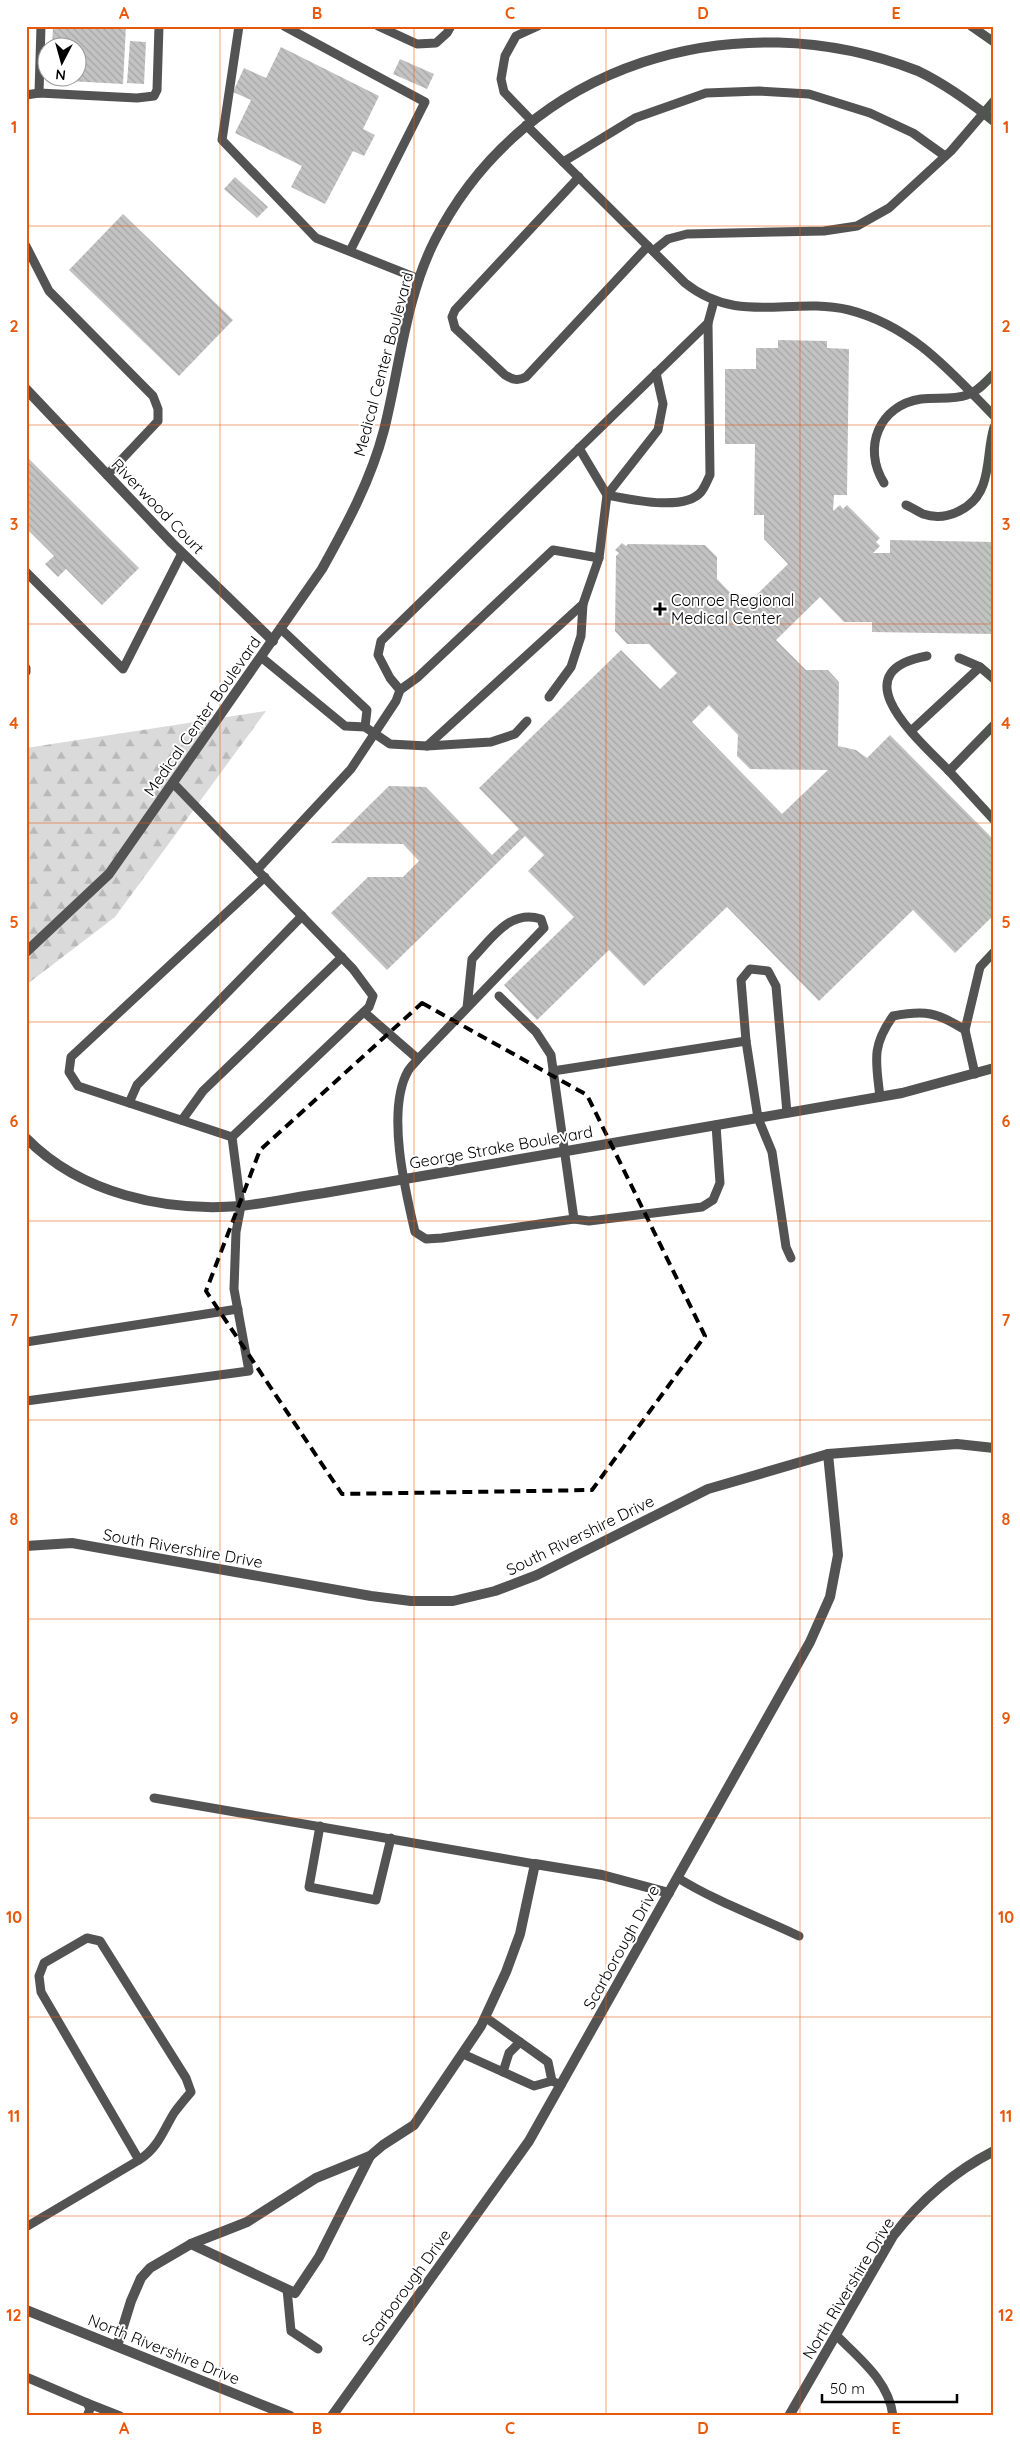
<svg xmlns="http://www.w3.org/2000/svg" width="1020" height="2442" viewBox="0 0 1020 2442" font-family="Quicksand,sans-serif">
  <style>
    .forest { fill: url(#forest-firs) }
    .building { fill: url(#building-back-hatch); fill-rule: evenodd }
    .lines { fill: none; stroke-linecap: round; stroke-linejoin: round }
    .service { stroke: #535353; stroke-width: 9 }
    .minor { stroke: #535353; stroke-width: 10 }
    .marked { fill: none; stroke: #000; stroke-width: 4; stroke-dasharray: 10 6; stroke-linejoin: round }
    .grid { fill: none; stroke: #e8590c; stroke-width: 1; stroke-opacity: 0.55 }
    .poi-dot { fill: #000; stroke: #fff; stroke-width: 2 }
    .labels { text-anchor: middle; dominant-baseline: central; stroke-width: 4; stroke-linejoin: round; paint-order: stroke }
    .street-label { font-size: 16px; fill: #000; stroke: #fff }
    .poi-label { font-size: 16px; fill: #000; stroke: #fff; text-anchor: start }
    .neatline { fill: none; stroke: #e8590c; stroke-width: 2 }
    .grid-label { font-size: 16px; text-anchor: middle; font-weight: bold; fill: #e8590c }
  </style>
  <defs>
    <pattern id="forest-firs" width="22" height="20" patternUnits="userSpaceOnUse" patternTransform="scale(1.25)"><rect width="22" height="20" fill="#dadada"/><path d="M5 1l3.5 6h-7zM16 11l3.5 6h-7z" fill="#b9b9b9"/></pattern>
    <pattern id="building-back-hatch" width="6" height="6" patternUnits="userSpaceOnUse" patternTransform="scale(1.25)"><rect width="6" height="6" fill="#c3c3c3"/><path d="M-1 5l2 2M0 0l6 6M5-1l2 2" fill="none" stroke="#a6a6a6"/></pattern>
  </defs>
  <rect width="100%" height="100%" fill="#fff"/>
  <path class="forest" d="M266,711L115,917L26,985V748Z"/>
  <g class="building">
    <path d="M71,26H126L123,84L69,81V78H78V48H52L53,27Z"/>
    <path d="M130,41L146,42L144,84L127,83Z"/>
    <path d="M281,47L379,96L363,129L375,135L364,156L353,151L325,204L291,187L302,166L235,133L251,100L233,92L244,68L266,78Z"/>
    <path d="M400,59L434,74L427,89L393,74Z"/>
    <path d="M235,177L268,207L257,218L224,189Z"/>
    <path d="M123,214L233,320L179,376L69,270Z"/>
    <path d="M778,340L827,341V348L849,349L847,495H834L833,511L840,505L843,509L847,505L880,538L876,542L880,546L873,553H890V540L994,542V634L872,632V622H844L820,597L776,640L806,670H828L839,682L838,746L856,750L867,758L890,735L994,840V915L955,953L913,910L819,1001L727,907L644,986L609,950L537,1020L504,985L574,917L528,871L544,855L525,836L387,970L331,913L368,877H403L419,861L403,844L331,843L389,786L426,787L492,855L519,829L479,788L621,650L660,689L677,673L649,644H627L615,631L616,556L619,553L615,550L622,543L626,546L628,544L705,545L717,557V579L744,607L788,564L764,539V515H754L755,444H725V369H756V348H778ZM709,705L738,735L737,756L750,769L828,770L782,814L692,722Z"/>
    <path d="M26,456L139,568L102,605L66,569L58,577L45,564L54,556L26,528Z"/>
  </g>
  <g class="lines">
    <g class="service">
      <path d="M239,26L222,140L316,238L419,279"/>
      <path d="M284,26L425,102L350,251"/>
      <path d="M378,26L417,44L436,43L447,33L451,26"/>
      <path d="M971,26L994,42"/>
      <path d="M39,93L41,26"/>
      <path d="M26,95L39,93L137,98L154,96L157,90L159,26"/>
      <path d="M531,120L504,92L501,79L505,56L516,36L538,26"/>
      <path d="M526,125L685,283C739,326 790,296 849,310C912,326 951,372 994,416"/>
      <path d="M563,162L635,118L706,93L759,91L809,94L870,113L913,133L945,156"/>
      <path d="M579,177L455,310L452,317L455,328L505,375C513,380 518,381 526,377L648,246"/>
      <path d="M26,246L49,291L153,396L158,409V421L107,475"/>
      <path d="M653,251L668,239L687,234L824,231L857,226L889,208L951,151L994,101"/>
      <path d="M579,448L607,495L658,430L663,404L656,373"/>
      <path d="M884,483C862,448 879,405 921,399C936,397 953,400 967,395C978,392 986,381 994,374"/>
      <path d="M906,505C911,507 917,511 923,514C947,522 975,508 983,485C990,466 988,446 994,427"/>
      <path d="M26,572L123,669L182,553"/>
      <path d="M281,629L367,710L365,727"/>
      <path d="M927,656C839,672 919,740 949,771"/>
      <path d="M261,657L345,726L365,727L390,744L427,746L583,604L599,558L607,495C629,499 684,512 701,492C705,487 707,481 710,475L708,323"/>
      <path d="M959,658L980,667L994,679"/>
      <path d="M26,668V672"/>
      <path d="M400,690L418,677L553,550L599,558"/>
      <path d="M549,697L571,667L581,636L583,604"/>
      <path d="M994,725L949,771L994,820"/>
      <path d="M911,731L980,667"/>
      <path d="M427,746L491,742L515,734L527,721"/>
      <path d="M257,870L351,769L396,701L400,690L390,678L378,655L381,641L708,323L714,301"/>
      <path d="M364,1012L418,1059C415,1063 410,1067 408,1071C386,1110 405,1190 415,1232L426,1239L442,1238L574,1219L551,1055L536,1032L499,996"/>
      <path d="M418,1059L544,928L541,919C510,909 492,938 472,959L467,1008"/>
      <path d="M553,1071L746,1041"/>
      <path d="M975,1074L965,1030L980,967L994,952"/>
      <path d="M880,1097C876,1061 871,1047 893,1016C925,1010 937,1012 965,1030"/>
      <path d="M129,1103L137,1085L302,916"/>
      <path d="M787,1113L776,986L768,971L750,969L741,980L746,1041L758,1118L772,1152L786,1247L791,1258"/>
      <path d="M182,1120L203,1091L342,957"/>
      <path d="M232,1137L78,1086L69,1072L71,1057L265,877"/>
      <path d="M574,1219L589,1221L702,1207L713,1200L720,1183L716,1125"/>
      <path d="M26,1342L238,1309"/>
      <path d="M26,1401L249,1371L234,1289L236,1232L241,1206L232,1137L369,1007L373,996L353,969L173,783"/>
      <path d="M154,1798L535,1864"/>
      <path d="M320,1826L309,1887L376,1900L391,1838"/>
      <path d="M678,1878C715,1901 759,1917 799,1936"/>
      <path d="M485,2017L548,2062L552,2081"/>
      <path d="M463,2054L534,2086L552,2081L561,2085"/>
      <path d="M503,2072L509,2053L520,2042"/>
      <path d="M26,2227L139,2160C158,2148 163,2131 174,2113C179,2106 185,2099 191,2092L186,2078L100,1941L87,1938L44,1963L39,1976L41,1992L139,2160"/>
      <path d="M287,2289L291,2331L318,2349"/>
      <path d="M836,2335C859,2358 889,2381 893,2416"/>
      <path d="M26,2377L87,2403L90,2409L87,2416"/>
      <path d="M87,2403L120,2416"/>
    </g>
    <g class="minor">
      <path d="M26,389L172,543L273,641"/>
      <path d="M26,952L109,874L322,569C347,524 371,480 384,430C400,367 405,299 435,240C525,63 736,0 918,71C945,84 970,102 994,121"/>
      <path d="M26,1138C81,1194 165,1212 241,1206C268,1203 296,1197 324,1193L902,1093L994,1068"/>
      <path d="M26,1546L72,1543L371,1596L411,1601H453L495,1591L537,1575L708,1489L828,1454L957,1444L994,1448"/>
      <path d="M191,2244L295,2293L319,2257L370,2156"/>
      <path d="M26,2310L290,2416"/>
      <path d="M117,2346L131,2301L141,2278L150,2268L191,2244L247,2222L316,2178L370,2156L383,2145L414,2125L481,2026L506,1972L520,1934L535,1864L602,1875L669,1893"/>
      <path d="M332,2416L529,2141L810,1642L830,1597L838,1555L828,1454"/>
      <path d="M789,2416L893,2236C920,2201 955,2171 994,2151"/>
    </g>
  </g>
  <path class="marked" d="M422,1003L587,1095L705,1336L592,1490L342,1494L206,1291L260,1150Z"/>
  <path class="grid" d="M220,26V2416M414,26V2416M606,26V2416M800,26V2416M26,226H994M26,425H994M26,624H994M26,823H994M26,1022H994M26,1221H994M26,1420H994M26,1619H994M26,1818H994M26,2017H994M26,2216H994"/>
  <path class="poi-dot" d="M657.5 601.5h5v5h5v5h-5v5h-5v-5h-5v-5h5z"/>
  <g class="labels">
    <g class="street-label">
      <text transform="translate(383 364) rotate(-75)">Medical Center Boulevard</text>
      <text transform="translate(158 506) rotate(46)">Riverwood Court</text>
      <text transform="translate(202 716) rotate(-55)">Medical Center Boulevard</text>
      <text transform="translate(501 1147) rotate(-10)">George Strake Boulevard</text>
      <text transform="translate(580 1535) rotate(-26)">South Rivershire Drive</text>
      <text transform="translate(183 1548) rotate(10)">South Rivershire Drive</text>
      <text transform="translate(621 1947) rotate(-61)">Scarborough Drive</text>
      <text transform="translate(406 2287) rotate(-54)">Scarborough Drive</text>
      <text transform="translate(848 2288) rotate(-59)">North Rivershire Drive</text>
      <text transform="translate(164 2349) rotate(22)">North Rivershire Drive</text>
    </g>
    <g class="poi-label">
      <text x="671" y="600">Conroe Regional<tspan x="671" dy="18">Medical Center</tspan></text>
    </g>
  </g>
  <rect width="1020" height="2442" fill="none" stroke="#ffffff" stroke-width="55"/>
  <g transform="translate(62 62) rotate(186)"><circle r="24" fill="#ffffff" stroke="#999999"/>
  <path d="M0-4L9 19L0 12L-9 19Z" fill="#000000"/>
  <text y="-8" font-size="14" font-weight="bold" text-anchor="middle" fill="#000000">N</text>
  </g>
  <path d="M822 2394v8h135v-8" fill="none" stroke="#000000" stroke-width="2.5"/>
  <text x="830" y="2394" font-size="15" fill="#000000" stroke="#ffffff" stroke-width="4" paint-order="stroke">50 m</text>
  <rect x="28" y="28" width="964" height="2386" class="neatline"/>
  <g class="grid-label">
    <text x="124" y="19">A</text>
    <text x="317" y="19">B</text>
    <text x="510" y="19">C</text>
    <text x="703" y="19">D</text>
    <text x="896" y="19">E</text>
    <text x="14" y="133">1</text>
    <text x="1006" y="133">1</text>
    <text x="14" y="332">2</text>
    <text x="1006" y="332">2</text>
    <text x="14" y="530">3</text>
    <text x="1006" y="530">3</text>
    <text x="14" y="729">4</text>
    <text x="1006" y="729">4</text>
    <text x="14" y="928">5</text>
    <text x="1006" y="928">5</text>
    <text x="14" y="1127">6</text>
    <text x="1006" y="1127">6</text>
    <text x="14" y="1326">7</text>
    <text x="1006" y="1326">7</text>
    <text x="14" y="1525">8</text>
    <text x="1006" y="1525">8</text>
    <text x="14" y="1724">9</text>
    <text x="1006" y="1724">9</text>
    <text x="14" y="1923">10</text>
    <text x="1006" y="1923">10</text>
    <text x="14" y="2122">11</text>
    <text x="1006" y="2122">11</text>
    <text x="14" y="2321">12</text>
    <text x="1006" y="2321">12</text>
    <text x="124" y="2434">A</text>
    <text x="317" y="2434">B</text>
    <text x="510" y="2434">C</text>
    <text x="703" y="2434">D</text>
    <text x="896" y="2434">E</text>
  </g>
</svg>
